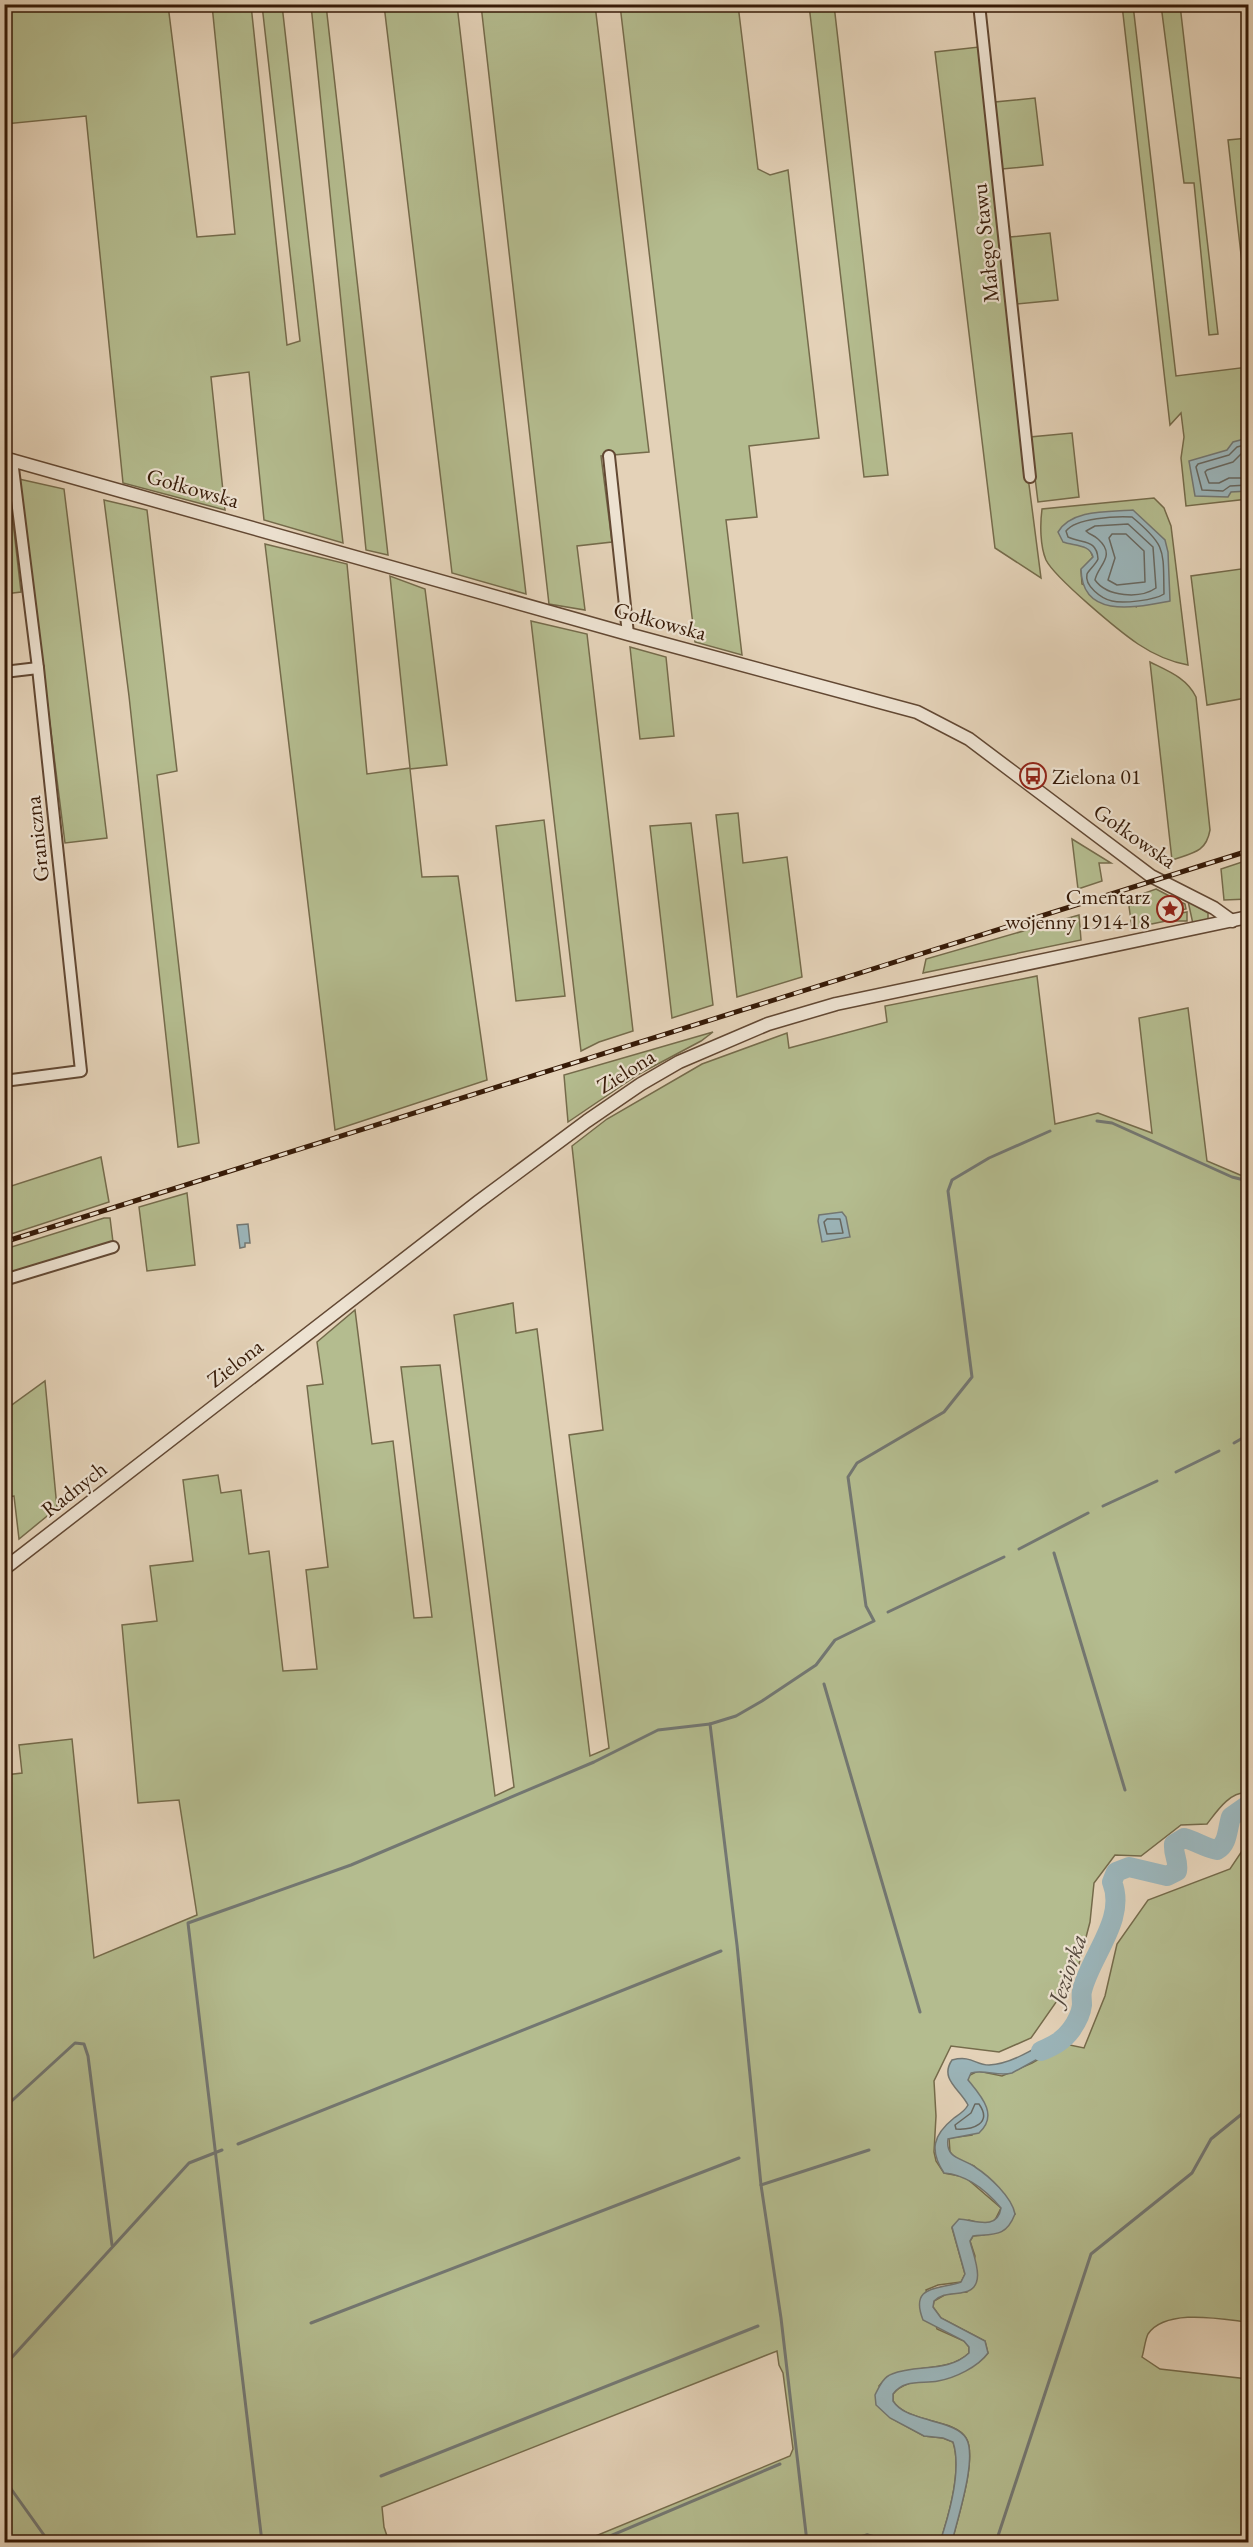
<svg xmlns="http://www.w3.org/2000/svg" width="1253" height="2547" viewBox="0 0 1253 2547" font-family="'EB Garamond',serif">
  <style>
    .green { fill: #b4bc8f; stroke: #756b4b; stroke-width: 1.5; fill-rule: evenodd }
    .water { fill: #9bb5ba; stroke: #737772; stroke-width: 1.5 }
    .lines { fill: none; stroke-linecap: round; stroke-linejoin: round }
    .shore { stroke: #686860; stroke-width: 1.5 }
    .stream { stroke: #737772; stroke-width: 3 }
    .river { stroke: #9bb5ba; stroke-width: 20 }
    .minor-casing { stroke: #624833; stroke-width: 14 }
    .tertiary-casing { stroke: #624833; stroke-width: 15 }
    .minor { stroke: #ede2d1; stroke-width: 10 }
    .tertiary { stroke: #ede2d1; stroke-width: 12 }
    .rail-casing { stroke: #361a07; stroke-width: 5 }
    .rail { stroke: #ede2d1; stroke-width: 3; stroke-dasharray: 9; stroke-linecap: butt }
    .labels { text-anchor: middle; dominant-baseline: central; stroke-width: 4.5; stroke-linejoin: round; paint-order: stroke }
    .street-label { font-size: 22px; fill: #361a07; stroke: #ede2d1 }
    .poi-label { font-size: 22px; fill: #361a07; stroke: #ede2d1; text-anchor: start }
    .water-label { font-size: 24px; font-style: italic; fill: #54483d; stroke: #ede2d1 }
  </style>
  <rect width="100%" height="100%" fill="#e4d2b8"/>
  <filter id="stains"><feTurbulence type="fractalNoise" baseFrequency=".00333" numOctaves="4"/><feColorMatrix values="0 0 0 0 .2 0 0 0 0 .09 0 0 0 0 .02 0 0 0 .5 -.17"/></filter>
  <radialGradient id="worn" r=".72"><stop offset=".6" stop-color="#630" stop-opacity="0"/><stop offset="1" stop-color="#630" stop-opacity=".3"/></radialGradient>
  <g class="green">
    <path d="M5,4L168,5L197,237L235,234L212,5H251L287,345L300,341L262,5H282L343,543L264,520L249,372L211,377L225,510L123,483L86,116L5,124Z"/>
    <path d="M311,5H326L388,555L366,550Z"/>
    <path d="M384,5H457L526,594L452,573Z"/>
    <path d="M481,5H595L649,452L601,456L612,542L577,546L585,610L549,604Z"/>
    <path d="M620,5H738L758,169L770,175L788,170L819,438L749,446L757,517L726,520L742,655L695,642Z"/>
    <path d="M809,5H834L888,475L864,477Z"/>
    <path d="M1122,5H1133L1176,376L1248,367V499L1186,506L1181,458L1184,437L1181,413L1170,425Z"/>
    <path d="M1161,5H1180L1218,334L1209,335L1194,183H1184Z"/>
    <path d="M979,47L1023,438L1041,578L995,548L935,52Z"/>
    <path d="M1035,98L1043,165L1002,169L995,102Z"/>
    <path d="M1248,138V316L1228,140Z"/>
    <path d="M1050,233L1058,300L1017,304L1010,237Z"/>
    <path d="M1072,433L1079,497L1038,502L1030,437Z"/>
    <path d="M5,469L7,470L21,592L5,594Z"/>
    <path d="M19,479L64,489L107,838L65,843Z"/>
    <path d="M1154,498L1164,508L1171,526L1188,665C1171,662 1153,654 1138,644C1119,631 1055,578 1046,560C1040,546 1040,524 1042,509ZM1089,548L1137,607L1082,584L1081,570L1093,557Z"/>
    <path d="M104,500L147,510L177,771L157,775L199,1143L178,1147L129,696Z"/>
    <path d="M265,544L347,564L367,774L410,768L390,576L425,589L447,765L410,769L422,877L458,876L487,1080L335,1130Z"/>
    <path d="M1248,568V716L1246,698L1207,705L1191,576Z"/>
    <path d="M531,621L587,634L633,1031L599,1042L581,1051Z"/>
    <path d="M630,647L666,657L674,736L640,739Z"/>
    <path d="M1150,662C1168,671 1187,678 1196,697L1210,830C1206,853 1192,853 1172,860Z"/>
    <path d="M738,813L743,863L787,857L802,977L737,997L716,815Z"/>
    <path d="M544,820L565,996L516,1001L496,826Z"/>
    <path d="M691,823L713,1005L672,1018L650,826Z"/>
    <path d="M1072,839L1111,863H1099L1102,881L1078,889Z"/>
    <path d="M1248,860V899L1224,900L1221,869Z"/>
    <path d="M1156,889L1185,904L1186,909L1181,910L1182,913L1187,912V921H1166L1132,928L1128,899Z"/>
    <path d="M1188,901L1208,913V920L1193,924Z"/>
    <path d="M1079,915L1081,940L923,973L926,959Z"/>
    <path d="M1037,976L1055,1124L1098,1113L1152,1133L1139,1018L1188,1008L1207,1161L1245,1177L1243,1080L1248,1079V1793C1230,1791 1217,1811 1207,1824L1181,1825L1141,1856L1115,1855L1094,1883L1090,1922L1079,1964L1063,1987L1059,1998L1031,2038L999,2052L951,2046L934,2081L936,2116L934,2152L936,2161L944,2173L965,2177L1001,2208L994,2222L983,2224L969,2220L952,2228L965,2274L961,2282L938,2285L926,2290L937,2329L964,2341L969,2347V2353C944,2377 900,2359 879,2386L891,2418L924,2436L943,2438L953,2442C962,2469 949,2515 940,2542H896L882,2537H858L853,2542H581L790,2456L793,2449L783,2373L779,2365L777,2351L382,2507L384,2527L389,2542H5V1775L22,1773L19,1745L72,1739L94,1958L197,1915L179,1800L138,1803L122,1625L157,1621L150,1566L193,1561L183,1480L218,1475L221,1493L241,1490L249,1554L269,1551L283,1671L317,1669L306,1570L328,1567L307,1386L323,1384L317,1342L355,1310L372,1444L393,1441L414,1618L432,1617L401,1367L440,1365L495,1796L514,1787L454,1315L513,1303L516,1333L537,1329L590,1756L609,1748L569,1435L603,1430L572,1146L607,1119L702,1064L787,1033L789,1048L887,1022L885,1006Z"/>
    <path d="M713,1032L701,1041L639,1074L568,1122L564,1075Z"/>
    <path d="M101,1157L109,1202L5,1236V1188Z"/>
    <path d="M187,1193L195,1265L147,1271L139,1207Z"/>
    <path d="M104,1218H110L113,1242L5,1275V1249Z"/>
    <path d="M45,1381L57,1508L19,1539L14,1496L5,1497V1410Z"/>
    <path d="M1248,1842V2322C1221,2319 1166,2308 1148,2334C1145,2340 1144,2351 1142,2357L1160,2369L1248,2379V2542H952C957,2520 978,2457 966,2438C959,2426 938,2423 925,2419C913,2415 900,2412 893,2401V2394C909,2372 967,2382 988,2353L985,2341L941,2318L933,2307L934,2301L948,2293L967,2292L975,2256L970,2241L973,2236L984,2235L1015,2214L974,2166L956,2159L950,2152L949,2138L972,2135L968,2076L978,2071L1002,2076L1032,2063L1065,2044L1084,2048L1105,1996L1117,1944L1148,1900L1230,1869Z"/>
  </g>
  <g class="water">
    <path d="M1248,438V491L1231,492L1228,497L1195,496L1189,461L1227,450L1233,442Z"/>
    <path d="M1133,510L1165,540L1168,552L1170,601C1137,607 1082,620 1081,569L1093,557C1090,544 1074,546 1063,542L1058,532C1072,509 1109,512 1133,510Z"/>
    <path d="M842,1212L846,1217L850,1237L822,1242L818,1221L819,1215Z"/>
    <path d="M248,1224L250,1243H245V1247L240,1248L237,1225Z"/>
    <path d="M1059,2033L1065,2044L1012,2073C998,2077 985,2069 971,2073L968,2080C981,2096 999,2115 979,2133L948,2139C945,2159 963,2158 975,2167C989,2176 1012,2197 1015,2214C1006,2237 995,2234 973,2236L970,2241C973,2255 988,2287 965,2292C953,2295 944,2292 934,2301L933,2307L941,2318L985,2341L988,2353C978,2367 955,2378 938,2381C922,2384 904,2379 893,2394V2401C901,2413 916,2416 929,2420C941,2424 959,2427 966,2438C978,2457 957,2520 952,2542H940C949,2515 962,2469 953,2442L943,2438L924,2436L890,2418L876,2405L875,2395C879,2387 883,2377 892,2374C917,2364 948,2373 969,2353V2347L964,2341L923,2320C909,2284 939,2290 961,2282L965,2274L952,2227L959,2219C975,2220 997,2231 1001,2208C986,2190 968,2175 944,2173C929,2150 933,2135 954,2118C960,2114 965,2111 968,2105C960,2089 939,2079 952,2060C972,2055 975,2065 989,2065C1013,2064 1039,2046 1059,2033Z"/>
    <path d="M867,2534L896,2542H853L858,2537Z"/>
  </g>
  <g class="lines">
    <g class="shore">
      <path d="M1248,444L1237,447L1229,455L1198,464L1196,467L1202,490L1223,491L1230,486L1248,485"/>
      <path d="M1248,452L1241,454L1233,462L1207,470L1205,472L1209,483H1219L1229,478H1248"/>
      <path d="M1132,517C1167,546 1163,550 1164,594C1155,600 1123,604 1112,601C1102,599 1084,586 1087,574C1089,570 1096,564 1098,559C1097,539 1083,544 1068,537L1066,531C1076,518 1116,516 1132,517Z"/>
      <path d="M1128,524L1153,547L1156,588C1140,599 1107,597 1095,580C1098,565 1117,556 1098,539C1094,535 1090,535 1086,531L1095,526Z"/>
      <path d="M1112,534H1126L1144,551L1145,582L1117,585L1108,580L1115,558L1109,538Z"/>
      <path d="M827,1219H840L843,1233L827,1234L824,1222Z"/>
      <path d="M975,2104H979C993,2124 972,2130 956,2129L955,2125L971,2113Z"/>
    </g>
    <g class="stream">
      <path d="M1097,1121L1112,1123L1232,1177L1248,1181"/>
      <path d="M1234,1443L1248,1435"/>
      <path d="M1176,1472L1219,1451"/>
      <path d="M1103,1506L1157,1481"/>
      <path d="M1019,1549L1088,1513"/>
      <path d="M1054,1553L1125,1790"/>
      <path d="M888,1612L1004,1557"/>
      <path d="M824,1684L920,2012"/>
      <path d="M4,2108L75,2043L84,2044L88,2056L112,2245"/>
      <path d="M238,2144L721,1951"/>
      <path d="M869,2150L761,2185L737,1945L710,1724L736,1716L762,1701L816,1665L835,1640L874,1621L866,1606L848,1477L857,1463L944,1412L972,1377L948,1191L952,1180L989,1158L1050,1131"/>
      <path d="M761,2185L781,2318L807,2542"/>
      <path d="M311,2323L739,2158"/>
      <path d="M4,2366L189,2163L222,2150"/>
      <path d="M381,2476L758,2326"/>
      <path d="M4,2479L49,2542"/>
      <path d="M262,2542L188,1923L351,1865L594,1762L658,1730L710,1724"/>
      <path d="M596,2542L780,2464"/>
      <path d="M996,2542L1091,2254L1192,2173L1211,2139L1248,2109"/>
    </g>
    <path class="river" d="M1041,2051C1053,2046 1063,2041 1071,2030C1076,2023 1081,2014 1082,2005C1082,2000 1081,1995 1082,1991C1090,1956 1127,1919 1112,1882L1116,1872L1129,1867L1167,1876L1177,1871C1179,1861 1173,1855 1174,1844L1184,1838C1196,1841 1205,1848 1217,1850C1228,1844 1227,1830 1231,1817L1248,1805"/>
    <defs>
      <g id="minor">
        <path d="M979,4L1030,477"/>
        <path d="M609,456L628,634"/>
        <path d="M4,672L38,668"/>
        <path d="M4,1081L81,1071L38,668L12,460"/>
        <path d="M4,1280L113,1247"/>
      </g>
      <g id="tertiary">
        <path d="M4,458L628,634L917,712L969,739L1151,876L1214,908L1232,921"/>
        <path d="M4,1569L478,1202L587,1121L641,1084L679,1062L768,1024L836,1004L1248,917"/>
      </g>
    </defs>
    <use href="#minor" class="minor-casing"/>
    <use href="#tertiary" class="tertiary-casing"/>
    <use href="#minor" class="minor"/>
    <use href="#tertiary" class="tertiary"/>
    <defs>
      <path id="rail" d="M4,1242L1248,851"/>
    </defs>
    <use href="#rail" class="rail-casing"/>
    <use href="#rail" class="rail"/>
  </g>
  <defs>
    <symbol id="bus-ring" viewBox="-11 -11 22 22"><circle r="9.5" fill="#ede2d1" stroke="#8f2418" stroke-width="1.5"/><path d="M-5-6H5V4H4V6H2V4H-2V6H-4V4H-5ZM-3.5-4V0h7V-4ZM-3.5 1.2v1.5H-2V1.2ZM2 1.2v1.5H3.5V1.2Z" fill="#8f2418"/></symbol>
    <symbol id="sight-ring" viewBox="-11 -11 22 22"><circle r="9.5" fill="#ede2d1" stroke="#8f2418" stroke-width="1.5"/><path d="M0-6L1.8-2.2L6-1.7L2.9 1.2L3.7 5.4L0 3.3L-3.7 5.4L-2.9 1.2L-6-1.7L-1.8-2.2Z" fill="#8f2418"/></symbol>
  </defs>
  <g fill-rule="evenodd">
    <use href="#bus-ring" x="1018" y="761" width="30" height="30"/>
    <use href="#sight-ring" x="1155" y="894" width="30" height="30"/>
  </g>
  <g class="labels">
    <g class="street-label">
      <text transform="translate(985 243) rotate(-96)">Małego Stawu</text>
      <text transform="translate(193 488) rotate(16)">Gołkowska</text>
      <text transform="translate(660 621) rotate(15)">Gołkowska</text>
      <text transform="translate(1135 836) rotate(35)">Gołkowska</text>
      <text transform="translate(37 839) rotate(-96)">Graniczna</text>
      <text transform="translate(626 1071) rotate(-32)">Zielona</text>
      <text transform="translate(235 1363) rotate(-38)">Zielona</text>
      <text transform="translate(74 1489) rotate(-38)">Radnych</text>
    </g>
    <g class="poi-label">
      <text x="1052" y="776">Zielona 01</text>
      <text x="1150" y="896" text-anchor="end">Cmentarz<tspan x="1150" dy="25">wojenny 1914-18</tspan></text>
    </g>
    <g class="water-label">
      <text transform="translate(1067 1969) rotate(-71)">Jeziorka</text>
    </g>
  </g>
  <rect width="1253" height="2547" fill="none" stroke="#e4d2b8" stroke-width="24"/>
  <rect x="6" y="6" width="1241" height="2535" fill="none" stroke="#361a07" stroke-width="3"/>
  <rect x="12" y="12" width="1229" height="2523" fill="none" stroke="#361a07" stroke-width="1.5"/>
  <rect width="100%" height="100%" filter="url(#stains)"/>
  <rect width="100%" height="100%" fill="url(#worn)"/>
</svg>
